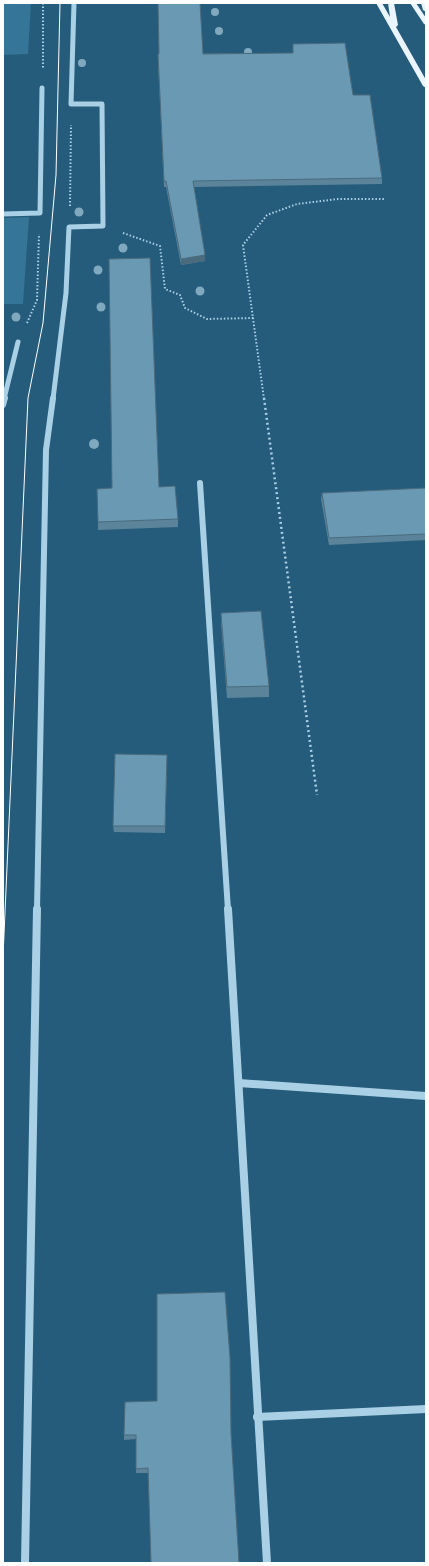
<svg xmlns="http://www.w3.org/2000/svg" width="429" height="1566" viewBox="0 0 429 1566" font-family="Manrope,sans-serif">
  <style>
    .green { fill: #357597 }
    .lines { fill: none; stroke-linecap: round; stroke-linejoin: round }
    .path-far1 { stroke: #a9d0e4; stroke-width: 2; stroke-dasharray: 1.5 2; stroke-linecap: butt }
    .path { stroke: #a9d0e4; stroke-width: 2.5; stroke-dasharray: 2 3; stroke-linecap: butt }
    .minor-far2 { stroke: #a9d0e4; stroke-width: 5 }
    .minor-far1 { stroke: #a9d0e4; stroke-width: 6 }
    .minor { stroke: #a9d0e4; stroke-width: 8 }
    .major { fill: #e9f4fc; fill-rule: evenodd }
    .tram { stroke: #fff; stroke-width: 1 }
    .tree { fill: #80a8be }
    .wall { fill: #5b849a }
    .shaded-wall { fill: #4a6b7d }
    .building { fill: #6a99b3; stroke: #4a6b7d }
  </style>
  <rect width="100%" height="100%" fill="#255c7b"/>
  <g class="green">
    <path d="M3,3H31L28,54L3,55Z"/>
    <path d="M29,217L23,304H3V218Z"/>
  </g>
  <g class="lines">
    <g class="path-far1">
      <path d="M43,3V68"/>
      <path d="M70,206L71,125"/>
      <path d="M123,233L160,246L165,289L180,295L185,308L207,319L254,318"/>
      <path d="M27,323L37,300L39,234"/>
      <path d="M264,399L243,245L267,215L297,204L338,199H384"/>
    </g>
    <path class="path" d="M264,398L317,795"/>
    <g class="minor-far2">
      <path d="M3,214L40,213L42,88"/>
      <path d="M4,399L18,342"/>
      <path d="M53,399L66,293L69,227L103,226L102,104H71L74,3"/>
    </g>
    <g class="minor-far1">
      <path d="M3,405L5,398"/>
      <path d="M200,483L228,910"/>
      <path d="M37,910L46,450L53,398"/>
    </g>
    <g class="minor">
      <path d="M228,909L267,1563"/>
      <path d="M239,1083L426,1096"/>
      <path d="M257,1417L426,1409"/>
      <path d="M25,1563L37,909"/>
    </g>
    <g class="major">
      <path d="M376,3H382L390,17L388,3H394L398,25L396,27L426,80V88L423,86Z"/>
      <path d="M410,3H416L426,18V25L424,24Z"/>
      <path d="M421,3H426V12L423,10Z"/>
    </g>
    <path class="tram" d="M3,957L28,398L43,323L56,175L60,3"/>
  </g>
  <g class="tree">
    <circle cx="215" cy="12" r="4"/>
    <circle cx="219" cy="31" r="4"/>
    <circle cx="248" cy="52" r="4"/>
    <circle cx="82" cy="63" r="4"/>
    <circle cx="79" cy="212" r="4.5"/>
    <circle cx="123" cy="248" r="4.5"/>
    <circle cx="98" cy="270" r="4.5"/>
    <circle cx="200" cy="291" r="4.5"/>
    <circle cx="101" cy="307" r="4.5"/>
    <circle cx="16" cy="317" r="4.5"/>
    <circle cx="94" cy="444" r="5"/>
  </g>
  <g class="wall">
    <path d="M293,44L353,95L382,178V184L194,187L205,255V261L181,265L166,187H164L158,60L159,54L293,53Z"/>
    <path d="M159,487L178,519V527L98,530V522Z"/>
    <path d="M426,488V540L329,545L321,499L322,493Z"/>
    <path d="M221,613L269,686V697L227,698L221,623Z"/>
    <path d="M167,761L165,833L114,832L113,826Z"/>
    <path d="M225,1292L148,1473H136V1439L124,1440V1435L157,1401Z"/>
  </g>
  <path class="shaded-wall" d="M205,255V261L181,265V259Z"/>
  <g class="building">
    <path d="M158,3H200L203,54L293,53V44L345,43L353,95H370L382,178L193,181L205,255L181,259L166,181H164L158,54H159Z"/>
    <path d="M150,258L159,487L175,486L178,519L98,522L97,489L112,488L109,259Z"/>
    <path d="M426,488V534L329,538L322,493Z"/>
    <path d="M261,611L269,686L227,687L221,613Z"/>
    <path d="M115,754L167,755L165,826H113Z"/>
    <path d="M225,1292L230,1358L231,1433L239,1563H151L148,1468L136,1469V1435H124L125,1402L157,1401V1294Z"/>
  </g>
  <rect width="429" height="1566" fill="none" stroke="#ffffff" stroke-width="8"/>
</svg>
